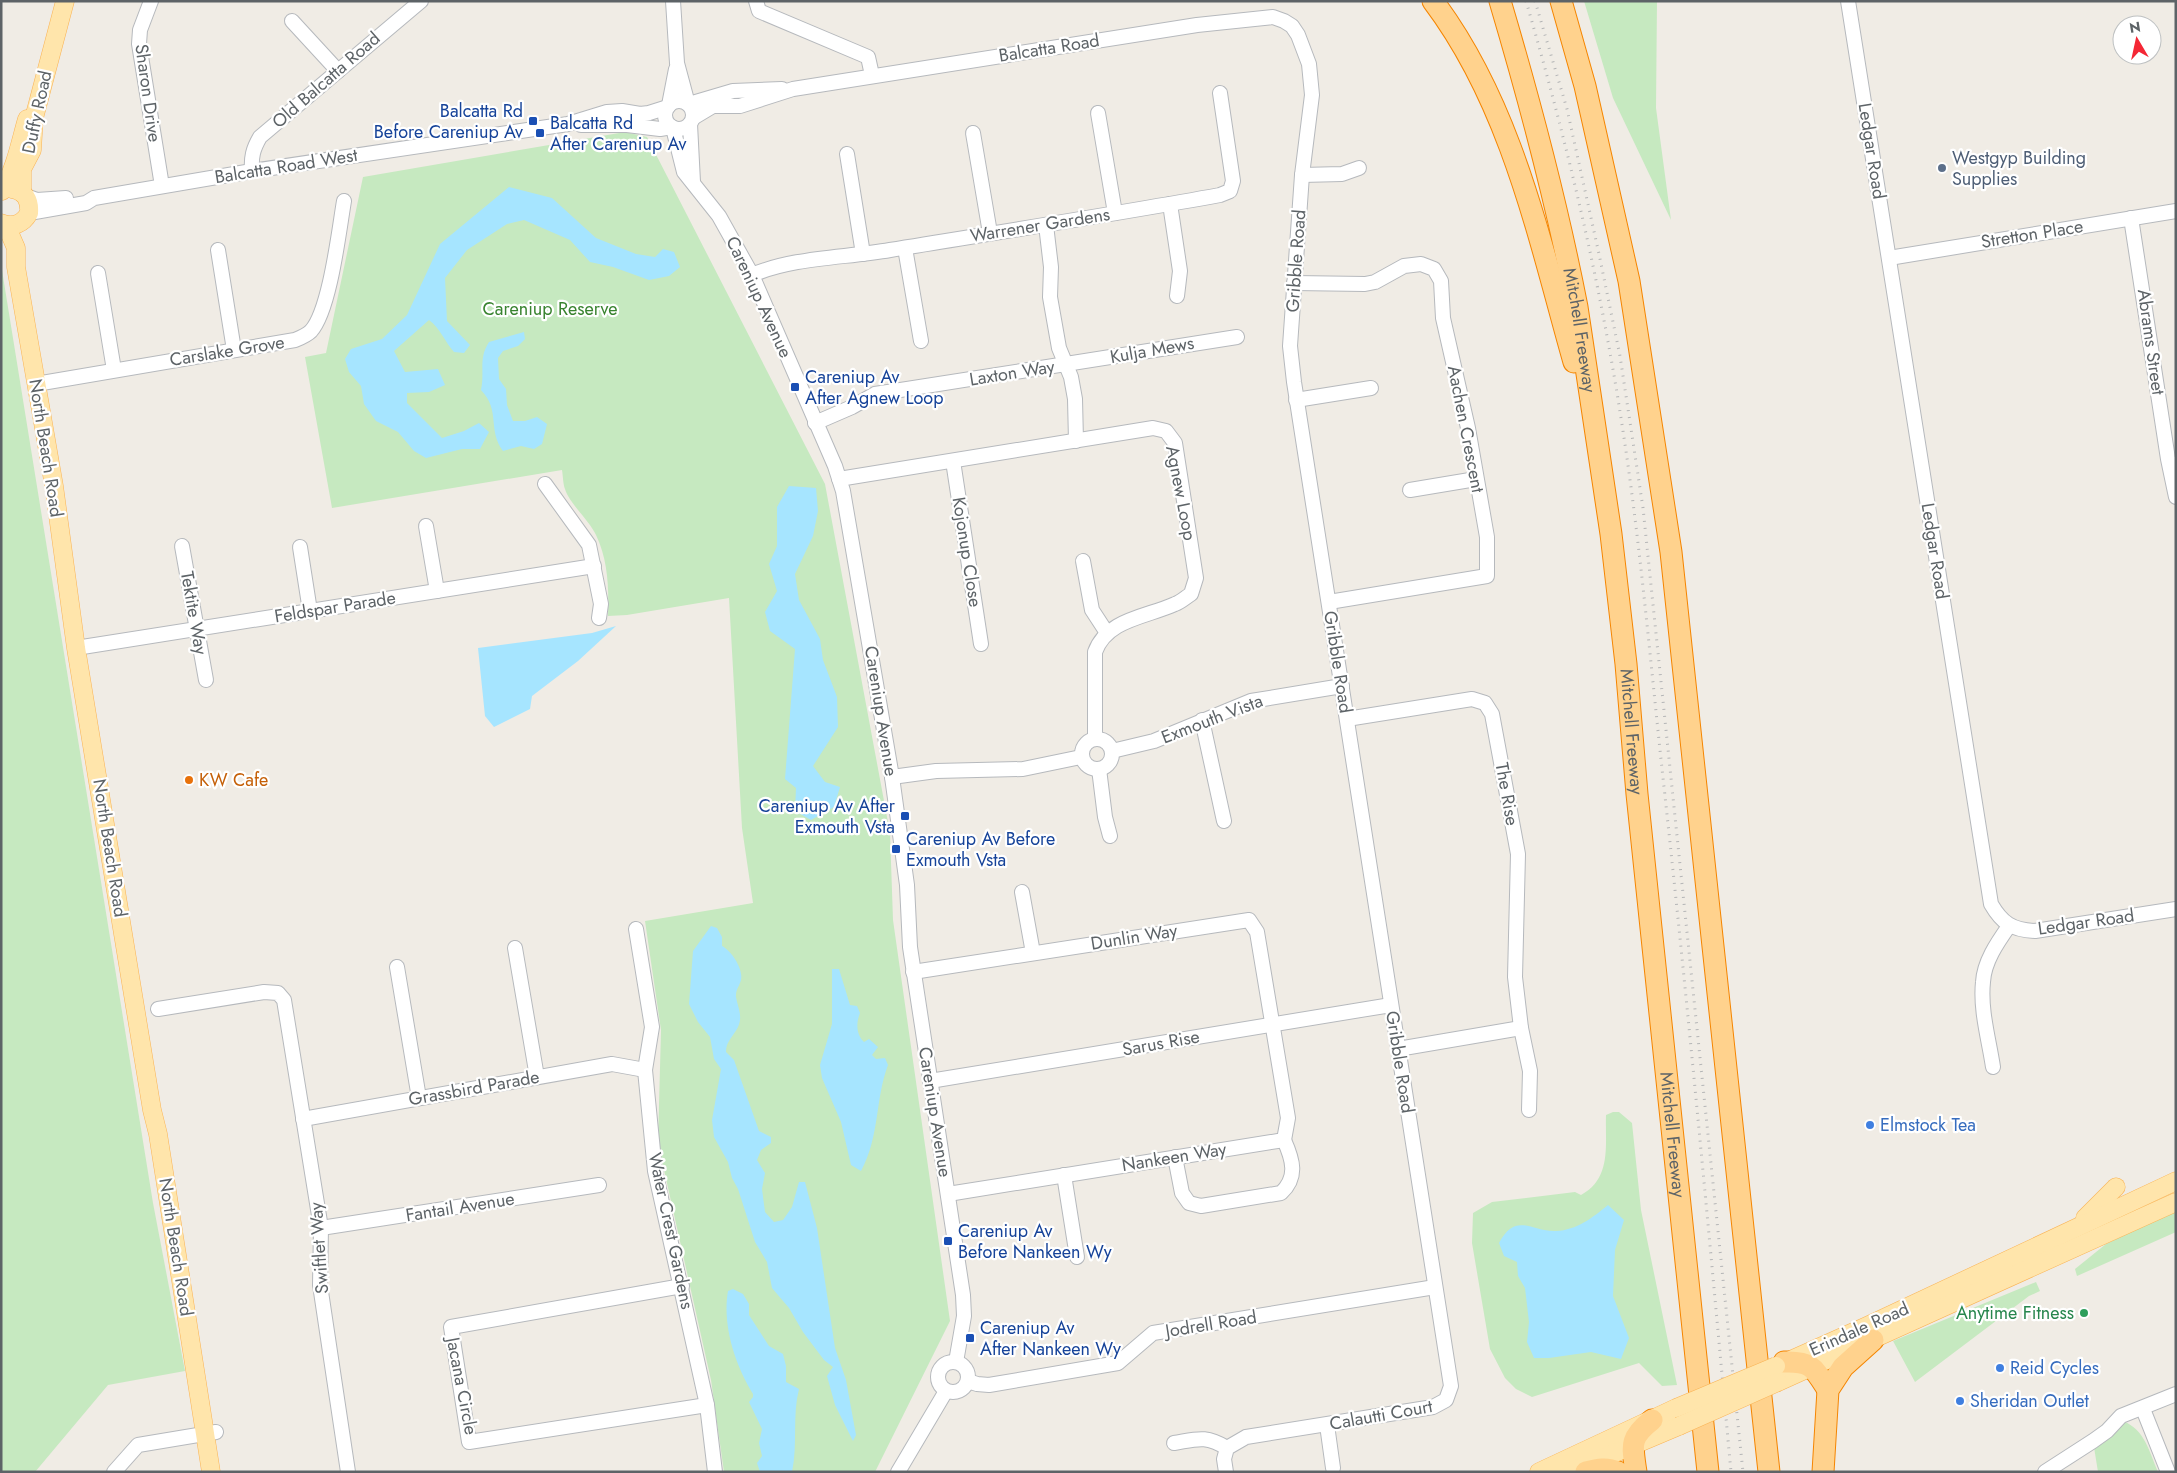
<svg xmlns="http://www.w3.org/2000/svg" width="2177" height="1473" viewBox="0 0 2177 1473" font-family="Jost,sans-serif">
  <style>
    .green { fill: #c6e9c0 }
    .water { fill: #a6e5ff }
    .lines { fill: none; stroke-linecap: round; stroke-linejoin: round }
    .minor-casing { stroke: #b6b9bd; stroke-width: 16 }
    .major-casing { stroke: #fab354; stroke-width: 19 }
    .highway-casing { stroke: #f58500; stroke-width: 23 }
    .minor { stroke: #fff; stroke-width: 14 }
    .major { stroke: #ffe5ab; stroke-width: 18 }
    .highway { stroke: #ffd28d; stroke-width: 21 }
    .rail { stroke: #b4b5b6; stroke-width: 3; stroke-dasharray: 1 6; stroke-linecap: butt }
    .major-bridge-casing { stroke: #fab354; stroke-width: 19; stroke-linecap: butt }
    .major-bridge { stroke: #ffe5ab; stroke-width: 18 }
    .transit-dot { fill: #1a4fb4; stroke: #fff; stroke-width: 2 }
    .service-dot { fill: #5c6f8a; stroke: #fff; stroke-width: 2 }
    .food-dot { fill: #e8710a; stroke: #fff; stroke-width: 2 }
    .shop-dot { fill: #3f7fe0; stroke: #fff; stroke-width: 2 }
    .leisure-dot { fill: #2e9e5b; stroke: #fff; stroke-width: 2 }
    .labels { text-anchor: middle; dominant-baseline: central; stroke-width: 4.5; stroke-linejoin: round; paint-order: stroke }
    .street-label { font-size: 18px; fill: #5d6367; stroke: #fff }
    .transit-label { font-size: 18px; fill: #164399; stroke: #fff; text-anchor: start }
    .service-label { font-size: 18px; fill: #4e5e75; stroke: #fff; text-anchor: start }
    .park-label { font-size: 18px; fill: #38832f; stroke: #fff }
    .food-label { font-size: 18px; fill: #c56008; stroke: #fff; text-anchor: start }
    .shop-label { font-size: 18px; fill: #366cbe; stroke: #fff; text-anchor: start }
    .leisure-label { font-size: 18px; fill: #27864d; stroke: #fff; text-anchor: end }
  </style>
  <rect width="100%" height="100%" fill="#f0ece5"/>
  <g class="green">
    <path d="M1584,1H1657L1656,108L1671,220L1613,98Z"/>
    <path d="M625,132L647,137L825,484L890,833L893,920L950,1321L875,1472H724L711,1380L658,1143L661,1030L645,921L753,903L742,828L729,598L627,615L608,616C609,588 608,560 596,535C589,520 569,503 565,489C563,484 563,476 562,470L332,508L305,357L326,353L363,177Z"/>
    <path d="M1,264L153,1203L185,1371L108,1385L35,1472H1Z"/>
    <path d="M1613,1112H1619L1632,1123L1641,1210L1677,1385L1662,1386L1639,1363L1532,1397L1516,1389L1505,1378L1490,1349L1472,1243L1473,1213L1492,1202L1575,1192L1581,1195C1612,1178 1605,1145 1606,1115Z"/>
    <path d="M2176,1209V1232L2077,1276L2075,1269L2106,1244Z"/>
    <path d="M2036,1282L2040,1291L2029,1296L1915,1382L1893,1341Z"/>
    <path d="M2123,1421C2145,1430 2149,1451 2158,1472H2098L2093,1441Z"/>
  </g>
  <g class="water">
    <path d="M509,187L552,198L596,238L636,254L655,257L663,249L674,252L680,267L669,276L649,280L613,267L590,262L570,240L524,220L507,224L467,250L445,278L447,321L470,345L464,353L454,352C445,342 440,328 429,320L394,351L405,372L438,369L445,385L429,392L407,393V403L442,438L464,431L479,423L489,432L480,449H462L426,458L414,451L398,432L376,421L364,404L361,386L349,372L345,359L351,349L382,339L407,315L440,244Z"/>
    <path d="M524,332L525,339L518,346L503,351L498,358L499,379L506,389L507,405L513,421H525L537,417L547,424L542,444L534,449L521,446L503,451C487,429 501,411 481,390C485,371 478,359 489,342Z"/>
    <path d="M789,486L816,488L818,511L813,536L795,574L799,600L820,639L823,660L837,697L838,727L813,766L825,782L840,787L834,807L811,820L795,811L796,788L785,779L795,649L770,631L765,612L777,591L769,564L777,546V507Z"/>
    <path d="M616,626L578,661L532,696L530,709L494,727L485,716L478,648L592,633Z"/>
    <path d="M711,926L717,928L722,937V946C730,950 740,964 741,974C743,983 735,988 736,997C738,1008 743,1016 738,1027C733,1037 726,1041 726,1052L734,1060L759,1131L771,1137V1143L761,1150L757,1160L765,1173L762,1189L765,1212L774,1222L783,1220L792,1207L799,1182H805L817,1228L835,1348L846,1380L856,1435L853,1441L835,1405L827,1376L833,1367L824,1360L803,1332L789,1308L772,1288L767,1262L755,1242L738,1189L732,1178L728,1162L714,1137L712,1120L721,1069L714,1059L710,1037L698,1022L689,1004L693,951Z"/>
    <path d="M832,969H839L850,1005L857,1006L860,1013C856,1023 856,1034 864,1042L869,1039L878,1047L872,1055L876,1059L885,1058L888,1065C875,1099 880,1136 861,1171L851,1165L841,1122L822,1078L820,1065L832,1024Z"/>
    <path d="M1608,1205L1624,1220L1615,1250L1613,1296L1629,1338L1621,1359L1591,1352L1549,1358H1534L1527,1342L1529,1322L1525,1288L1518,1276L1517,1262L1504,1256L1499,1243C1516,1211 1531,1232 1556,1231C1577,1230 1592,1218 1608,1205Z"/>
    <path d="M733,1289L743,1294L749,1304V1315L769,1346L783,1354L786,1366V1382L799,1389C792,1416 798,1444 792,1472H760L757,1463L762,1456L759,1443L762,1429L749,1402L753,1397V1394C735,1365 722,1325 728,1291Z"/>
  </g>
  <g class="lines">
    <defs>
      <g id="minor">
        <path d="M151,1L140,30L139,44L162,186"/>
        <path d="M673,1L677,63L688,104"/>
        <path d="M756,1L759,11L868,57L872,75"/>
        <path d="M1848,1L1991,904C2002,923 2012,930 2035,931L2176,909"/>
        <path d="M292,21L338,71"/>
        <circle cx="679" cy="115" r="14"/>
        <path d="M689,104L733,91L782,89"/>
        <path d="M669,105L676,69"/>
        <path d="M1098,113L1115,213"/>
        <path d="M693,118L713,106H740L793,89L1197,25L1273,17L1284,21L1292,26L1298,35L1309,64L1312,95L1302,175L1290,346L1294,382L1451,1386L1446,1400L1433,1407L1246,1437L1227,1448L1224,1459L1226,1472"/>
        <path d="M690,124L693,182"/>
        <path d="M581,125H627L660,129L672,127"/>
        <path d="M673,128L684,172L719,216L752,275L835,466L843,491L892,777L907,885L910,947L963,1295L964,1316L956,1362"/>
        <path d="M973,133L990,233"/>
        <path d="M847,154L863,254"/>
        <path d="M252,171C251,157 253,149 260,137L421,1"/>
        <path d="M1302,175L1342,174L1359,168"/>
        <path d="M26,196L37,200L66,198"/>
        <path d="M1170,204L1180,271L1177,296"/>
        <path d="M29,213L86,203L94,198L252,171L568,124L607,112L622,111L640,114L649,113L668,107"/>
        <path d="M2131,218L2168,459L2176,497"/>
        <path d="M1046,225L1051,267L1050,297L1059,348L1071,377L1075,399L1076,441"/>
        <path d="M905,248L921,341"/>
        <path d="M218,250L234,350"/>
        <path d="M1889,258L2176,211"/>
        <path d="M98,273L114,370"/>
        <path d="M752,275C794,257 845,258 890,250C1000,232 1110,215 1220,195L1230,191L1233,181L1220,93"/>
        <path d="M1294,283L1365,284L1375,282L1404,266L1421,264L1434,269L1441,281L1443,318L1468,428L1487,537V576L1329,602"/>
        <path d="M36,384L295,340C300,338 307,335 311,331C330,310 339,230 344,201"/>
        <path d="M1296,400L1371,388"/>
        <path d="M815,423L852,407L875,394L1237,337"/>
        <path d="M953,461L981,644"/>
        <path d="M839,479L1153,428L1166,431L1175,443L1196,578L1191,594C1186,597 1181,602 1175,604C1147,617 1107,619 1095,652V739"/>
        <path d="M545,484L589,545L601,604L599,618"/>
        <path d="M1410,490L1476,479"/>
        <path d="M426,526L437,591"/>
        <path d="M182,546L206,680"/>
        <path d="M300,547L310,611"/>
        <path d="M1083,561L1092,610L1107,633"/>
        <path d="M76,648L594,566"/>
        <path d="M1347,719L1472,699L1485,703L1492,714L1518,854L1515,977L1521,1028L1530,1071L1529,1110"/>
        <path d="M1202,720L1224,821"/>
        <circle cx="1097" cy="754" r="15"/>
        <path d="M1112,751L1154,741L1251,701L1342,686"/>
        <path d="M1099,769L1105,817L1110,836"/>
        <path d="M892,777L936,771L1023,769L1081,757"/>
        <path d="M1022,892L1033,953"/>
        <path d="M636,929L652,1027L645,1070L655,1171L707,1405L715,1472"/>
        <path d="M515,948L537,1077"/>
        <path d="M397,967L419,1098"/>
        <path d="M913,972L1249,920L1257,932L1288,1118L1284,1140L948,1194"/>
        <path d="M158,1009L264,992L278,993L284,1000L321,1228L320,1285L348,1472"/>
        <path d="M1398,1049L1521,1028"/>
        <path d="M1993,1067C1989,1040 1980,1010 1983,982C1984,962 1997,943 2009,926"/>
        <path d="M930,1081L1391,1005"/>
        <path d="M303,1119L612,1064L645,1070"/>
        <path d="M1175,1157L1182,1193L1189,1203L1201,1206L1281,1193C1298,1177 1293,1160 1284,1140"/>
        <path d="M1064,1175L1077,1257"/>
        <path d="M321,1228L599,1185"/>
        <path d="M682,1286L451,1327L469,1442L707,1405"/>
        <circle cx="953" cy="1377" r="15"/>
        <path d="M968,1381L977,1384L989,1385L1118,1363L1153,1333L1435,1287"/>
        <path d="M2143,1409L2168,1472"/>
        <path d="M1327,1425L1333,1468"/>
        <path d="M1174,1443C1198,1439 1205,1435 1227,1448"/>
        <path d="M114,1472L138,1445L216,1432"/>
        <path d="M898,1472L946,1391"/>
        <path d="M2045,1472L2093,1441L2107,1431L2121,1416L2176,1394"/>
      </g>
      <g id="major">
        <path d="M2,191C15,170 20,143 27,119"/>
        <path d="M22,193V169L32,150L34,118L65,1"/>
        <path d="M1,223C13,228 23,224 29,213C30,200 25,191 12,189"/>
        <path d="M6,225L16,248V267L54,486L76,648L152,1110L158,1134L211,1472"/>
        <path d="M2085,1218L2116,1187"/>
        <path d="M1784,1363L1867,1326L2176,1181"/>
        <path d="M1778,1382L2176,1202"/>
        <path d="M1539,1472L1676,1408"/>
        <path d="M1570,1472L1679,1426"/>
      </g>
      <g id="highway">
        <path d="M1433,1C1512,106 1539,239 1574,362"/>
        <path id="s1" d="M1500,1C1530,102 1557,204 1577,307L1611,534L1626,664L1637,794L1708,1472"/>
        <path d="M1561,1L1585,86L1629,281L1671,552L1769,1472"/>
        <path d="M1784,1362C1812,1361 1814,1368 1828,1390"/>
        <path d="M1586,1472C1598,1469 1606,1467 1618,1472"/>
        <path d="M1636,1472C1632,1445 1629,1438 1652,1420"/>
        <path d="M1823,1472L1828,1390L1843,1367L1873,1340"/>
      </g>
    </defs>
    <use href="#minor" class="minor-casing"/>
    <use href="#major" class="major-casing"/>
    <use href="#highway" class="highway-casing"/>
    <use href="#minor" class="minor"/>
    <use href="#major" class="major"/>
    <use href="#highway" class="highway"/>
    <g class="rail">
      <path d="M1526,1C1567,142 1601,285 1623,431C1641,549 1651,669 1664,787C1689,1015 1710,1244 1731,1472"/>
      <path d="M1535,1L1567,109L1599,254L1620,356L1643,508L1743,1472"/>
    </g>
    <defs>
      <g id="major-bridge">
        <path d="M1676,1408L1776,1366"/>
        <path d="M1679,1426L1778,1382"/>
      </g>
    </defs>
    <use href="#major-bridge" class="major-bridge-casing"/>
    <use href="#major-bridge" class="major-bridge"/>
  </g>
  <g class="transit-dot">
    <rect x="528" y="116" width="10" height="10" rx="2.5"/>
    <rect x="535" y="128" width="10" height="10" rx="2.5"/>
    <rect x="790" y="382" width="10" height="10" rx="2.5"/>
    <rect x="900" y="811" width="10" height="10" rx="2.5"/>
    <rect x="891" y="844" width="10" height="10" rx="2.5"/>
    <rect x="943" y="1236" width="10" height="10" rx="2.5"/>
    <rect x="965" y="1333" width="10" height="10" rx="2.5"/>
  </g>
  <circle class="service-dot" cx="1942" cy="168" r="5"/>
  <circle class="food-dot" cx="189" cy="780" r="5"/>
  <g class="shop-dot">
    <circle cx="1870" cy="1125" r="5"/>
    <circle cx="2000" cy="1368" r="5"/>
    <circle cx="1960" cy="1401" r="5"/>
  </g>
  <circle class="leisure-dot" cx="2084" cy="1313" r="5"/>
  <g class="labels">
    <g class="street-label">
      <text transform="translate(1049 48) rotate(-9)">Balcatta Road</text>
      <text transform="translate(326 80) rotate(-41)">Old Balcatta Road</text>
      <text transform="translate(148 93) rotate(82)">Sharon Drive</text>
      <text transform="translate(37 112) rotate(-78)">Duffy Road</text>
      <text transform="translate(1872 151) rotate(81)">Ledgar Road</text>
      <text transform="translate(286 166) rotate(-9)">Balcatta Road West</text>
      <text transform="translate(1040 225) rotate(-9)">Warrener Gardens</text>
      <text transform="translate(2032 234) rotate(-9)">Stretton Place</text>
      <text transform="translate(1296 261) rotate(-86)">Gribble Road</text>
      <text transform="translate(759 297) rotate(65)">Careniup Avenue</text>
      <text stroke="none"><textPath href="#s1" startOffset="339">Mitchell Freeway</textPath></text>
      <text transform="translate(2151 342) rotate(82)">Abrams Street</text>
      <text transform="translate(1152 350) rotate(-10)">Kulja Mews</text>
      <text transform="translate(227 351) rotate(-9)">Carslake Grove</text>
      <text transform="translate(1012 373) rotate(-9)">Laxton Way</text>
      <text transform="translate(1466 429) rotate(79)">Aachen Crescent</text>
      <text transform="translate(46 448) rotate(81)">North Beach Road</text>
      <text transform="translate(1181 493) rotate(79)">Agnew Loop</text>
      <text transform="translate(1935 551) rotate(81)">Ledgar Road</text>
      <text transform="translate(967 552) rotate(81)">Kojonup Close</text>
      <text transform="translate(335 607) rotate(-9)">Feldspar Parade</text>
      <text transform="translate(194 613) rotate(80)">Tektite Way</text>
      <text transform="translate(1338 662) rotate(81)">Gribble Road</text>
      <text transform="translate(881 711) rotate(81)">Careniup Avenue</text>
      <text transform="translate(1212 719) rotate(-21)">Exmouth Vista</text>
      <text stroke="none"><textPath href="#s1" startOffset="744">Mitchell Freeway</textPath></text>
      <text transform="translate(1507 794) rotate(80)">The Rise</text>
      <text transform="translate(110 848) rotate(81)">North Beach Road</text>
      <text transform="translate(2086 922) rotate(-8)">Ledgar Road</text>
      <text transform="translate(1134 937) rotate(-9)">Dunlin Way</text>
      <text transform="translate(1161 1043) rotate(-10)">Sarus Rise</text>
      <text transform="translate(1400 1062) rotate(81)">Gribble Road</text>
      <text transform="translate(474 1088) rotate(-10)">Grassbird Parade</text>
      <text transform="translate(935 1112) rotate(81)">Careniup Avenue</text>
      <text stroke="none"><textPath href="#s1" startOffset="1149">Mitchell Freeway</textPath></text>
      <text transform="translate(1174 1157) rotate(-9)">Nankeen Way</text>
      <text transform="translate(460 1207) rotate(-9)">Fantail Avenue</text>
      <text transform="translate(671 1231) rotate(78)">Water Crest Gardens</text>
      <text transform="translate(176 1247) rotate(81)">North Beach Road</text>
      <text transform="translate(319 1248) rotate(-94)">Swiftlet Way</text>
      <text transform="translate(1211 1324) rotate(-9)">Jodrell Road</text>
      <text transform="translate(1859 1329) rotate(-24)">Erindale Road</text>
      <text transform="translate(462 1386) rotate(79)">Jacana Circle</text>
      <text transform="translate(1381 1415) rotate(-10)">Calautti Court</text>
    </g>
    <g class="transit-label">
      <text x="523" y="111" text-anchor="end">Balcatta Rd<tspan x="523" dy="21">Before Careniup Av</tspan></text>
      <text x="550" y="123">Balcatta Rd<tspan x="550" dy="21">After Careniup Av</tspan></text>
      <text x="805" y="377">Careniup Av<tspan x="805" dy="21">After Agnew Loop</tspan></text>
      <text x="895" y="806" text-anchor="end">Careniup Av After<tspan x="895" dy="21">Exmouth Vsta</tspan></text>
      <text x="906" y="839">Careniup Av Before<tspan x="906" dy="21">Exmouth Vsta</tspan></text>
      <text x="958" y="1231">Careniup Av<tspan x="958" dy="21">Before Nankeen Wy</tspan></text>
      <text x="980" y="1328">Careniup Av<tspan x="980" dy="21">After Nankeen Wy</tspan></text>
    </g>
    <g class="service-label">
      <text x="1952" y="158">Westgyp Building<tspan x="1952" dy="21">Supplies</tspan></text>
    </g>
    <g class="park-label">
      <text x="550" y="309">Careniup Reserve</text>
    </g>
    <g class="food-label">
      <text x="199" y="780">KW Cafe</text>
    </g>
    <g class="shop-label">
      <text x="1880" y="1125">Elmstock Tea</text>
      <text x="2010" y="1368">Reid Cycles</text>
      <text x="1970" y="1401">Sheridan Outlet</text>
    </g>
    <g class="leisure-label">
      <text x="2074" y="1313">Anytime Fitness</text>
    </g>
  </g>
  <rect width="2177" height="1473" fill="none" stroke="#5d6367" stroke-width="5"/>
  <g transform="translate(2137 40) rotate(351)"><circle r="24" fill="#ffffff" stroke="#bec1c2"/>
  <path d="M0-4L9 19L0 12L-9 19Z" fill="#f42735"/>
  <text y="-8" font-size="14" font-weight="bold" text-anchor="middle" fill="#5d6367">N</text>
  </g>
</svg>
